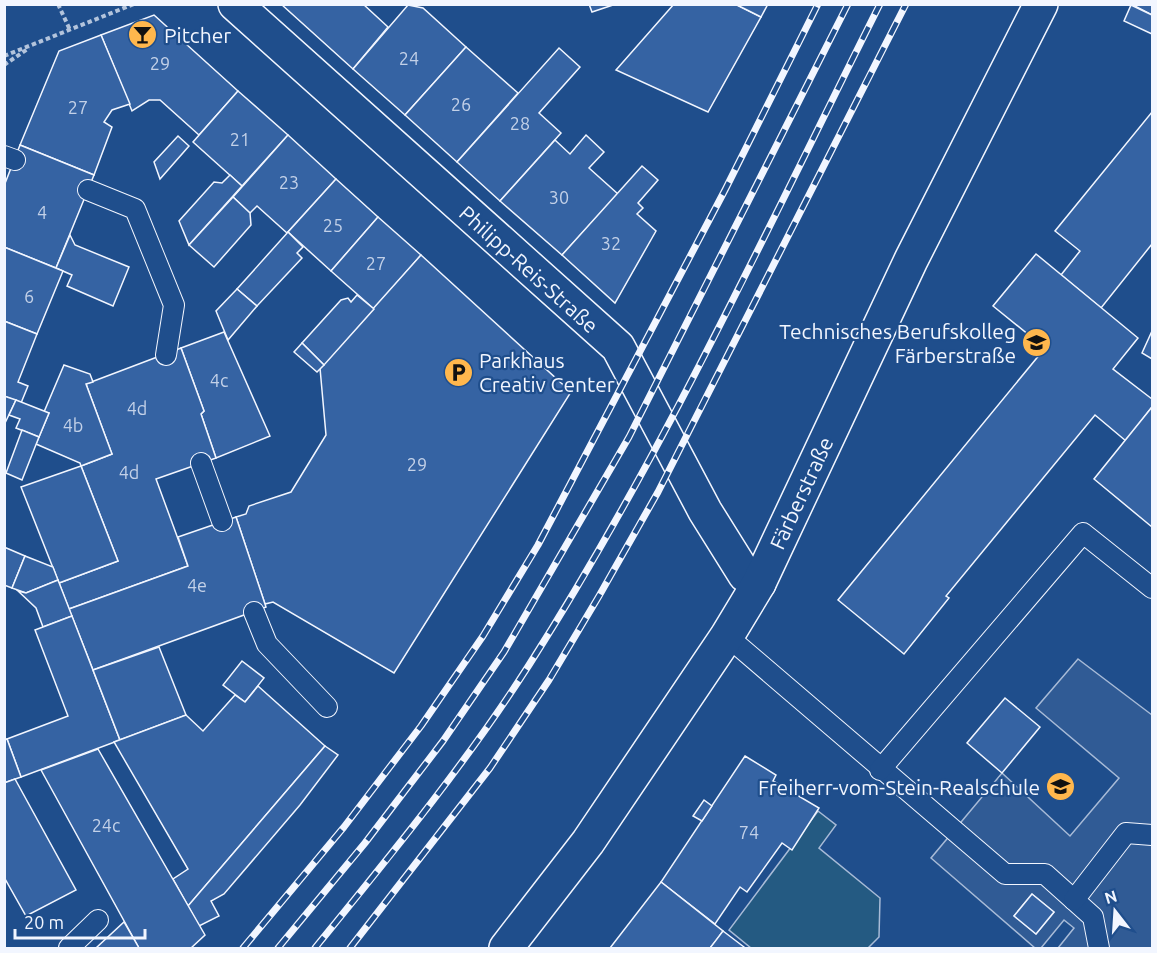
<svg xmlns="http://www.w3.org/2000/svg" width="1157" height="953" viewBox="0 0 1157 953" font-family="Ubuntu,sans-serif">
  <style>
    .green { fill: #245a82; stroke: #a8bbd7; stroke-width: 1.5 }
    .parking { fill: #305b95; stroke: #a8bbd7; stroke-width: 1.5; fill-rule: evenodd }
    .building { fill: #3563a3; stroke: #f2f6ff; stroke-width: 1.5 }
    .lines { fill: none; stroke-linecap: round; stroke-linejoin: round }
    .lane-casing { stroke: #f2f6ff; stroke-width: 22 }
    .street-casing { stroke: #f2f6ff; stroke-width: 36 }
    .path { stroke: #b3c4dc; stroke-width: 4; stroke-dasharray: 4.5 3; stroke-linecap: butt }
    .lane { stroke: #1f4e8c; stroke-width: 20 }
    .street { stroke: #1f4e8c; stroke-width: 33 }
    .rail-casing { stroke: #f2f6ff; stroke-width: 7 }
    .rail { stroke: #1f4e8c; stroke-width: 4.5; stroke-dasharray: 14; stroke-linecap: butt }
    .labels { text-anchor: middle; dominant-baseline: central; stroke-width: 4.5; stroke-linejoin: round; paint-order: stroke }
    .number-label { font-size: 18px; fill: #c3d1e8 }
    .poi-label { font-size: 21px; fill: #f2f6ff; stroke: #1f4e8c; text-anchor: start }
    .street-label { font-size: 21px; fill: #f2f6ff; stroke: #1f4e8c }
  </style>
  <rect width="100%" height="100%" fill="#1f4e8c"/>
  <path class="green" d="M818,811L836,825L819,848L880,898L879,937L868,948H751L729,930Z"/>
  <path class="parking" d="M1078,659L1152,715V948H1058L1074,928L1064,920L1041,948H1035L931,858L1002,773L1070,836L1119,778L1036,708ZM1032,894L1054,912L1036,934L1014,916Z"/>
  <g class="building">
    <path d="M281,4H363L388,27L353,69Z"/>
    <path d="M589,4H616L592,12Z"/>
    <path d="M674,4H735L761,17L708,112L616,70Z"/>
    <path d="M735,4H768L761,17Z"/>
    <path d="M1152,4V15L1131,4Z"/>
    <path d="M408,5L423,8L466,47L405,115L353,69Z"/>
    <path d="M1131,5L1152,15V34L1124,21Z"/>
    <path d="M154,15L238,91L199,135L160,100H149L132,111L101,35Z"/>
    <path d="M101,35L130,104L112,110L104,122L112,127L94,175L20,145L59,51Z"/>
    <path d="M466,47L518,93L457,162L405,115Z"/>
    <path d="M559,48L580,67L539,113L561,133L500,201L457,162Z"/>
    <path d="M238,91L288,135L242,186L193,142Z"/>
    <path d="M1152,112V244L1101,308L1061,275L1080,251L1055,231Z"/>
    <path d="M288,135L336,179L287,233L257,206L250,213L233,197Z"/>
    <path d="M586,135L604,152L589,168L618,194L562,255L500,201L555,140L570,154Z"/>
    <path d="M178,136L189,146L160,179L154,162Z"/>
    <path d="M20,145L94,175L56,268L4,247V186Z"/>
    <path d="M642,166L658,180L638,203L643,208L637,214L656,231L615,303L562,255Z"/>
    <path d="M230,175L242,186L189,245L179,221L214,182L222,183Z"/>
    <path d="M336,179L378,217L331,271L288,232Z"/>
    <path d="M233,197L250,213L251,225L214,267L189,245Z"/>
    <path d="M378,217L421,255L374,309L331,271Z"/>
    <path d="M288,232L303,247L297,253L302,258L257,306L237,289Z"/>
    <path d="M70,235L75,245L129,267L113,306L67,286L72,275L56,268Z"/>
    <path d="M4,247L63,271L37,334L4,321Z"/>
    <path d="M1036,254L1138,338L1113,369L1152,399V407L1126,441L1095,415L946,596L949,598L904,654L838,600L1045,348L993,306Z"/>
    <path d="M421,255L571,392L394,673L273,602L265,604L236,517L246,514L249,506L291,492L326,435L320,368Z"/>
    <path d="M237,289L257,306L228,340L216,311Z"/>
    <path d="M357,295L374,309L324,365L302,343L341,300L348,298L351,302Z"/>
    <path d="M4,321L37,334L18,382L28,386L21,403L4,396Z"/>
    <path d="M1152,331V359L1142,353Z"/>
    <path d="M224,332L270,436L216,458L201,414L204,411L181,348Z"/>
    <path d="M302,343L324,365L317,372L294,352Z"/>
    <path d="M181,348L204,411L201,414L216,458L156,479L188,566L69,609L59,583L118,561L81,466L112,454L86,384Z"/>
    <path d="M64,365L90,374L93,382L86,384L112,454L81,466L80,463L36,444L49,413L44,412Z"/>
    <path d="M4,396L16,400L5,423H4Z"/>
    <path d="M16,400L49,413L39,437L16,428L20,419L9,415Z"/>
    <path d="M1152,407V527L1094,479Z"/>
    <path d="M22,430L39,437L22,480L6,473Z"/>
    <path d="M81,466L118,561L59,583L21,487Z"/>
    <path d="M236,517L266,607L93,670L69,609L188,566L178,537Z"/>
    <path d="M4,547L25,556L12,588L4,585Z"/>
    <path d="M25,556L53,567L58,580L26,593L12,588Z"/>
    <path d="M58,580L72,616L43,627L36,608L18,591L26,593Z"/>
    <path d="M72,616L120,740L21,777L7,739L68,716L35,630Z"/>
    <path d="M159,647L186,715L120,740L93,670Z"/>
    <path d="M242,661L264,678L245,702L223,685Z"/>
    <path d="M258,686L325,746L188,906L173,879L188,869L114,742L186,715L203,731L235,695L245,702Z"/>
    <path d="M1005,698L1040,727L1002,773L967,743Z"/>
    <path d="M7,739L21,777L4,783V740Z"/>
    <path d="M325,746L338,755L300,805L224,894L211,901L219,916L199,926L188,906Z"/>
    <path d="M98,749L205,935L191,948H139L41,770Z"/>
    <path d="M745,756L776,775L773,781L819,808L792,850L782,843L747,892L740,887L715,924L661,882Z"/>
    <path d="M15,779L76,890L26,916L4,877V783Z"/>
    <path d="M704,800L712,806L702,821L693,816Z"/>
    <path d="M661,882L723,931L716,941L710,948H610Z"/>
    <path d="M1032,894L1054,912L1036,934L1014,916Z"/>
    <path d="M124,922L139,948H96Z"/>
    <path d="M723,931L744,947L743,948H710Z"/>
  </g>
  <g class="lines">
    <defs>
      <g id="lane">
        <path d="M4,156L15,160"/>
        <path d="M88,190L135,209L174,305L166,355"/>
        <path d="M201,463L222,521"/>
        <path d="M254,612L267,644L327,707"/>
        <path d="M727,636L1005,874H1045L1093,917L1099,948"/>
        <path d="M880,770L1083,533L1152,588"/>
        <path d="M1074,900L1126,833L1152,835"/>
        <path d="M69,948L98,920"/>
      </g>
      <g id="street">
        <path d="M235,4L618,347L705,511L745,575L759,583"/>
        <path d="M506,948L588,842L727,636L759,583L911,260L1041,4"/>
      </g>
    </defs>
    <use href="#lane" class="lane-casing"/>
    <use href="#street" class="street-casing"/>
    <g class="path">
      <path d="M58,4L70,30"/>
      <path d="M4,56L134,4"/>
      <path d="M4,65L29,48"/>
    </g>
    <use href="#lane" class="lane"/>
    <use href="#street" class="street"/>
    <defs>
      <g id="rail">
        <path d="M243,948L344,827L421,726L483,636L538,545L725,190L818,4"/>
        <path d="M278,948L365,843L443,741L504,652L629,437L848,4"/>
        <path d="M315,948C389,857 465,765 529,665C663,455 768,227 880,4"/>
        <path d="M350,948L490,768L549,680L599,596L658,492L906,4"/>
      </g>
    </defs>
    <use href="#rail" class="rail-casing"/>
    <use href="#rail" class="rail"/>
  </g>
  <defs>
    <symbol id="bar-disc" viewBox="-11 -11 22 22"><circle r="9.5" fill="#ffb74d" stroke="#1f4e8c"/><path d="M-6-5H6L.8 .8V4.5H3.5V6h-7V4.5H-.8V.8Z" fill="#111"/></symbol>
    <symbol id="school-disc" viewBox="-11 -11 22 22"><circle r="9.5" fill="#ffb74d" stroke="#1f4e8c"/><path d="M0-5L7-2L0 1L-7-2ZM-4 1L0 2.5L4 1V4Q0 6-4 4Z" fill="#111"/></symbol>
    <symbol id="parking-disc" viewBox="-11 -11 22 22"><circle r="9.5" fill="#ffb74d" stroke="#1f4e8c"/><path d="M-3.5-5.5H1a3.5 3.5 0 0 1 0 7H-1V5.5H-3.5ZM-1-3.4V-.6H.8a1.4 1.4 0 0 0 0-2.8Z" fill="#111"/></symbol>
  </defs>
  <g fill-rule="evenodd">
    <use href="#bar-disc" x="126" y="18" width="33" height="33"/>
    <use href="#school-disc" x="1020" y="326" width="33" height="33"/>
    <use href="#parking-disc" x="442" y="356" width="33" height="33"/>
    <use href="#school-disc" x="1044" y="770" width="33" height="33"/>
  </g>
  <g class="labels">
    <g class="number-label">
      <text x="409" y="58">24</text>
      <text x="160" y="63">29</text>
      <text x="461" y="104">26</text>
      <text x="78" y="107">27</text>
      <text x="520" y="123">28</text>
      <text x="240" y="139">21</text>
      <text x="289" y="182">23</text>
      <text x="559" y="197">30</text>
      <text x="42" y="212">4</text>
      <text x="333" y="225">25</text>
      <text x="611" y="243">32</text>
      <text x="376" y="263">27</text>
      <text x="29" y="296">6</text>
      <text x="219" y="380">4c</text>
      <text x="137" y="408">4d</text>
      <text x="73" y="425">4b</text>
      <text x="417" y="464">29</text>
      <text x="129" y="472">4d</text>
      <text x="197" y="585">4e</text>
      <text x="106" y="825">24c</text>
      <text x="749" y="832">74</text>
    </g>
    <g class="poi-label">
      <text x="164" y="35">Pitcher</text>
      <text x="1016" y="331" text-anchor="end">Technisches Berufskolleg<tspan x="1016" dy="24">Färberstraße</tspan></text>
      <text x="479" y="360">Parkhaus<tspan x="479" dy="24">Creativ Center</tspan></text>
      <text x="1040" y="787" text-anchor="end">Freiherr-vom-Stein-Realschule</text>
    </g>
    <g class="street-label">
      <text transform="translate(529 269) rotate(42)">Philipp-Reis-Straße</text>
      <text transform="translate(801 493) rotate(-65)">Färberstraße</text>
    </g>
  </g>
  <rect width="1157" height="953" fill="none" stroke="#f2f6ff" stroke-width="12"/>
  <g transform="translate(1115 911) rotate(343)" stroke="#1f4e8c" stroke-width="4.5" paint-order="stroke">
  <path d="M0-4.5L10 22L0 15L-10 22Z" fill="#f2f6ff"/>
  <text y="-9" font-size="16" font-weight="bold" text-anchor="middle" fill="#f2f6ff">N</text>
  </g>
  <path d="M15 929v9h130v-9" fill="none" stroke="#f2f6ff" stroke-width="3"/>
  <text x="24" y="929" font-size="18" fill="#f2f6ff" stroke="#1f4e8c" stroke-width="4.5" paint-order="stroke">20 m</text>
</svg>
